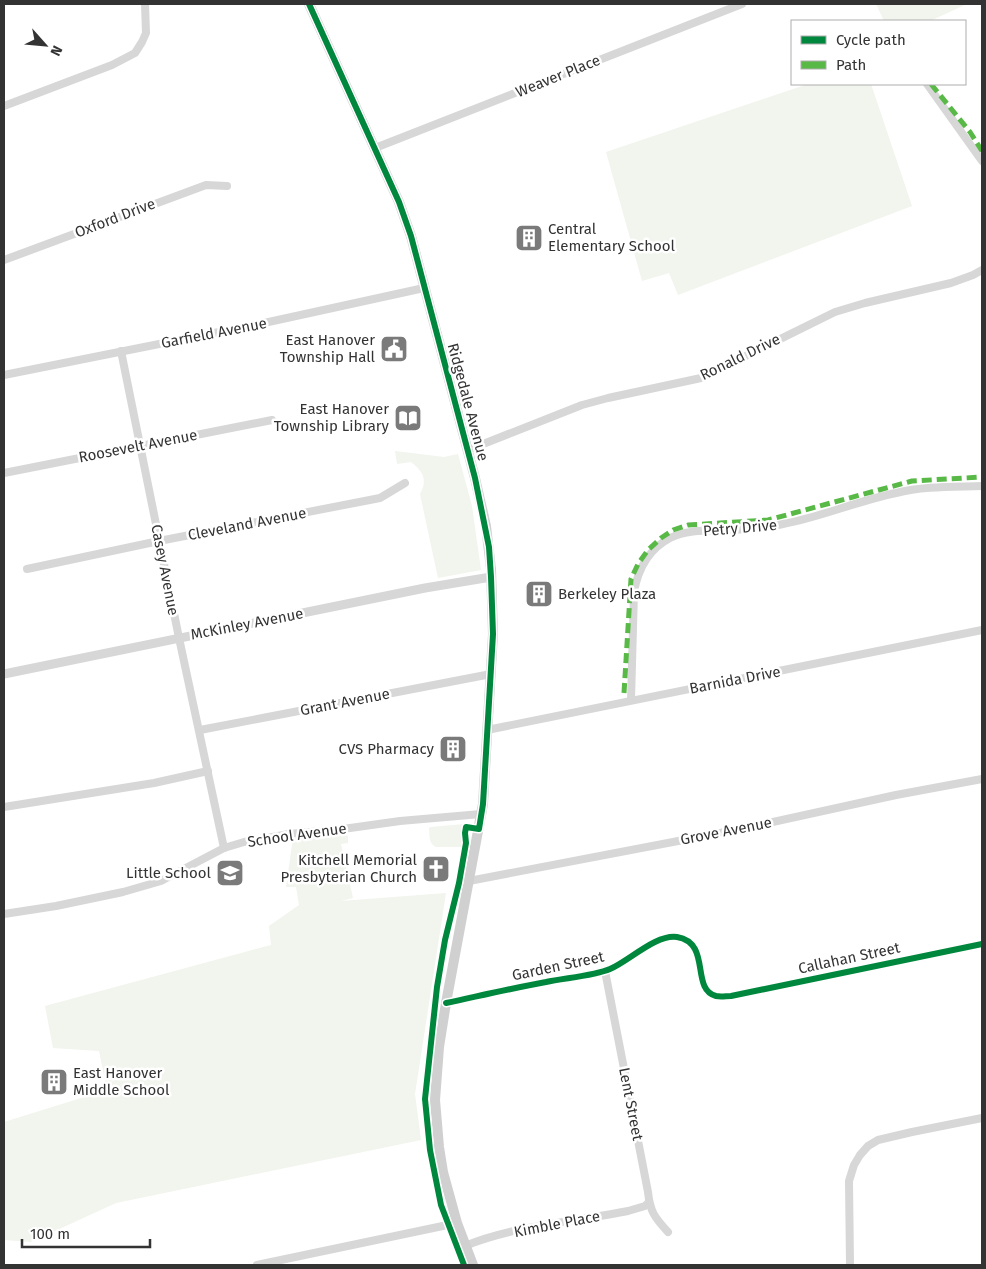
<svg xmlns="http://www.w3.org/2000/svg" width="986" height="1269" viewBox="0 0 986 1269" font-family="'Fira Sans',sans-serif">
  <style>
    .green { fill: #f1f5ed }
    .lines { fill: none; stroke-linecap: round; stroke-linejoin: round }
    .minor { stroke: #d7d7d7; stroke-width: 8 }
    .tertiary { stroke: #d7d7d7; stroke-width: 9 }
    .secondary { stroke: #d0d0d0; stroke-width: 10 }
    .quiet { stroke: #58b947; stroke-width: 5; stroke-dasharray: 10 5; stroke-linecap: butt }
    .cycleway-casing { stroke: #fff; stroke-width: 9 }
    .cycleway { stroke: #00873e; stroke-width: 6 }
    .labels { text-anchor: middle; dominant-baseline: central; stroke-width: 5; stroke-linejoin: round; paint-order: stroke }
    .street-label { font-size: 15px; fill: #333; stroke: #fff }
    .poi-label { font-size: 15px; fill: #333; stroke: #fff; text-anchor: end }
  </style>
  <rect width="100%" height="100%" fill="#fff"/>
  <g class="green">
    <path d="M876,4H967L930,21H884Z"/>
    <path d="M808,84H871L912,206L678,295L669,273L642,281L606,152Z"/>
    <path d="M395,451L444,457L458,454L472,506L481,570L438,578L420,494C428,480 423,471 411,462L397,464Z"/>
    <path d="M464,824L465,826L464,836L466,839L465,847H436C428,843 430,836 429,828L431,827Z"/>
    <path d="M346,835L348,836V843L341,844L353,898L341,901L446,893L415,1094L421,1140L116,1203L31,1242L4,1240V1122L107,1090L99,1051L53,1048L45,1006L271,945L269,926L299,905L296,887H286L293,838Z"/>
  </g>
  <g class="lines">
    <g class="minor">
      <path d="M927,84L982,161"/>
      <path d="M4,106L112,65L135,53L142,42L146,33L145,4"/>
      <path d="M375,148L742,4"/>
      <path d="M4,260L206,185L227,186"/>
      <path d="M121,351L179,638L224,848"/>
      <path d="M4,375L264,323L424,288"/>
      <path d="M468,450L582,405L608,398L701,378L835,312L865,303L951,283L973,275L982,270"/>
      <path d="M4,473L272,420"/>
      <path d="M27,569L159,541L380,498L405,483"/>
      <path d="M631,700L634,592C638,569 649,549 670,538C688,529 711,531 730,530C747,529 765,528 783,524C821,517 857,501 896,493C924,486 953,487 982,486"/>
      <path d="M200,730L491,674"/>
      <path d="M487,730L982,630"/>
      <path d="M4,807L154,783L208,771"/>
      <path d="M469,881L741,829L896,795L982,779"/>
      <path d="M4,914L56,906L123,892L161,881L224,848L244,842L289,834L343,829L400,821L481,814"/>
      <path d="M605,971L648,1192C650,1211 654,1217 668,1232"/>
      <path d="M446,1003C479,996 513,988 546,982C564,978 594,976 610,969C629,961 656,934 677,937C712,943 690,989 716,996C721,997 726,996 731,996L982,944"/>
      <path d="M465,1246C513,1226 577,1221 628,1211L645,1206L648,1203"/>
      <path d="M257,1265L457,1223"/>
      <path d="M850,1265L849,1181L854,1165L860,1155L868,1146L878,1140L912,1132L982,1118"/>
    </g>
    <path class="tertiary" d="M4,674L425,588L491,577"/>
    <path class="secondary" d="M309,4L399,202L411,236L475,478L486,526L491,569L493,634L483,804L446,1003L439,1047L435,1100L439,1147L443,1172L457,1223L473,1265"/>
    <g class="quiet">
      <path d="M931,84L970,132L982,151"/>
      <path d="M624,693L631,579L638,564L648,550L661,538L673,530L688,525L768,520L912,481L982,477"/>
    </g>
    <defs>
      <g id="cycleway">
        <path d="M309,4L399,202L411,236L475,478L489,547L491,577L493,634L483,804L479,829L466,827L465,833L466,843L459,883L445,940L437,987L425,1099L430,1150L441,1205L464,1265"/>
        <path d="M446,1003C479,996 513,988 546,982C564,978 594,976 610,969C629,961 656,934 677,937C712,943 690,989 716,996C721,997 726,996 731,996L982,944"/>
      </g>
    </defs>
    <use href="#cycleway" class="cycleway-casing"/>
    <use href="#cycleway" class="cycleway"/>
  </g>
  <defs>
    <symbol id="building-square" viewBox="-11 -11 22 22"><rect x="-9" y="-9" width="18" height="18" rx="4" fill="#7a7a7a" stroke="#fff"/><path d="M-4-6H4V6H1V3H-1V6H-4ZM-2.5-4.3h1.7v1.8h-1.7ZM.8-4.3h1.7v1.8H.8ZM-2.5-1h1.7V.8h-1.7ZM.8-1h1.7V.8H.8Z" fill="#fff"/></symbol>
    <symbol id="civic-square" viewBox="-11 -11 22 22"><rect x="-9" y="-9" width="18" height="18" rx="4" fill="#7a7a7a" stroke="#fff"/><path d="M-.6-6.5H3V-4.5H.6V-3L4-1V1h2V6H-6V1h2V-1L-.6-3ZM-1.2 2.5V6h2.4V2.5Z" fill="#fff"/></symbol>
    <symbol id="library-square" viewBox="-11 -11 22 22"><rect x="-9" y="-9" width="18" height="18" rx="4" fill="#7a7a7a" stroke="#fff"/><path d="M-6-4Q-3-5.5-.7-3.5V5Q-3 3-6 4ZM6-4Q3-5.5 .7-3.5V5Q3 3 6 4Z" fill="#fff"/></symbol>
    <symbol id="church-square" viewBox="-11 -11 22 22"><rect x="-9" y="-9" width="18" height="18" rx="4" fill="#7a7a7a" stroke="#fff"/><path d="M-1.2-6h2.4v3.5h3.3v2.4h-3.3V6h-2.4V-.1h-3.3v-2.4h3.3Z" fill="#fff"/></symbol>
    <symbol id="school-square" viewBox="-11 -11 22 22"><rect x="-9" y="-9" width="18" height="18" rx="4" fill="#7a7a7a" stroke="#fff"/><path d="M0-5L7-2L0 1L-7-2ZM-4 1L0 2.5L4 1V4Q0 6-4 4Z" fill="#fff"/></symbol>
  </defs>
  <g fill-rule="evenodd">
    <use href="#building-square" x="513" y="222" width="32" height="32"/>
    <use href="#civic-square" x="378" y="333" width="32" height="32"/>
    <use href="#library-square" x="392" y="402" width="32" height="32"/>
    <use href="#building-square" x="523" y="578" width="32" height="32"/>
    <use href="#building-square" x="437" y="733" width="32" height="32"/>
    <use href="#church-square" x="420" y="853" width="32" height="32"/>
    <use href="#school-square" x="214" y="857" width="32" height="32"/>
    <use href="#building-square" x="38" y="1066" width="32" height="32"/>
  </g>
  <g class="labels">
    <g class="street-label">
      <text transform="translate(558 76) rotate(-22)">Weaver Place</text>
      <text transform="translate(115 218) rotate(-21)">Oxford Drive</text>
      <text transform="translate(214 333) rotate(-11)">Garfield Avenue</text>
      <text transform="translate(740 357) rotate(-26)">Ronald Drive</text>
      <text transform="translate(468 402) rotate(75)">Ridgedale Avenue</text>
      <text transform="translate(138 446) rotate(-11)">Roosevelt Avenue</text>
      <text transform="translate(247 524) rotate(-11)">Cleveland Avenue</text>
      <text transform="translate(740 528) rotate(-5)">Petry Drive</text>
      <text transform="translate(165 570) rotate(79)">Casey Avenue</text>
      <text transform="translate(247 624) rotate(-11)">McKinley Avenue</text>
      <text transform="translate(735 680) rotate(-11)">Barnida Drive</text>
      <text transform="translate(345 702) rotate(-11)">Grant Avenue</text>
      <text transform="translate(726 831) rotate(-11)">Grove Avenue</text>
      <text transform="translate(297 835) rotate(-8)">School Avenue</text>
      <text transform="translate(849 958) rotate(-12)">Callahan Street</text>
      <text transform="translate(558 966) rotate(-12)">Garden Street</text>
      <text transform="translate(631 1104) rotate(79)">Lent Street</text>
      <text transform="translate(557 1224) rotate(-11)">Kimble Place</text>
    </g>
    <g class="poi-label">
      <text x="548" y="229" text-anchor="start">Central<tspan x="548" dy="17">Elementary School</tspan></text>
      <text x="375" y="340">East Hanover<tspan x="375" dy="17">Township Hall</tspan></text>
      <text x="389" y="409">East Hanover<tspan x="389" dy="17">Township Library</tspan></text>
      <text x="558" y="594" text-anchor="start">Berkeley Plaza</text>
      <text x="434" y="749">CVS Pharmacy</text>
      <text x="417" y="860">Kitchell Memorial<tspan x="417" dy="17">Presbyterian Church</tspan></text>
      <text x="211" y="873">Little School</text>
      <text x="73" y="1073" text-anchor="start">East Hanover<tspan x="73" dy="17">Middle School</tspan></text>
    </g>
  </g>
  <rect width="986" height="1269" fill="none" stroke="#333333" stroke-width="10"/>
  <rect x="791" y="20" width="175" height="65" fill="#ffffff" stroke="#adadad"/>
  <rect x="801" y="36" width="25" height="8" fill="#00873e" stroke="#adadad"/>
  <text x="836" y="45" font-size="15" fill="#333333">Cycle path</text>
  <rect x="801" y="61" width="25" height="8" fill="#58b947" stroke="#adadad"/>
  <text x="836" y="70" font-size="15" fill="#333333">Path</text>
  <g transform="translate(45 45) rotate(117)" stroke="#ffffff" stroke-width="4" paint-order="stroke">
  <path d="M0-4L9 19L0 12L-9 19Z" fill="#333333"/>
  <text y="-8" font-size="14" font-weight="bold" text-anchor="middle" fill="#333333">N</text>
  </g>
  <path d="M22 1239v8h128v-8" fill="none" stroke="#333333" stroke-width="2.5"/>
  <text x="30" y="1239" font-size="15" fill="#333333" stroke="#ffffff" stroke-width="4" paint-order="stroke">100 m</text>
</svg>
